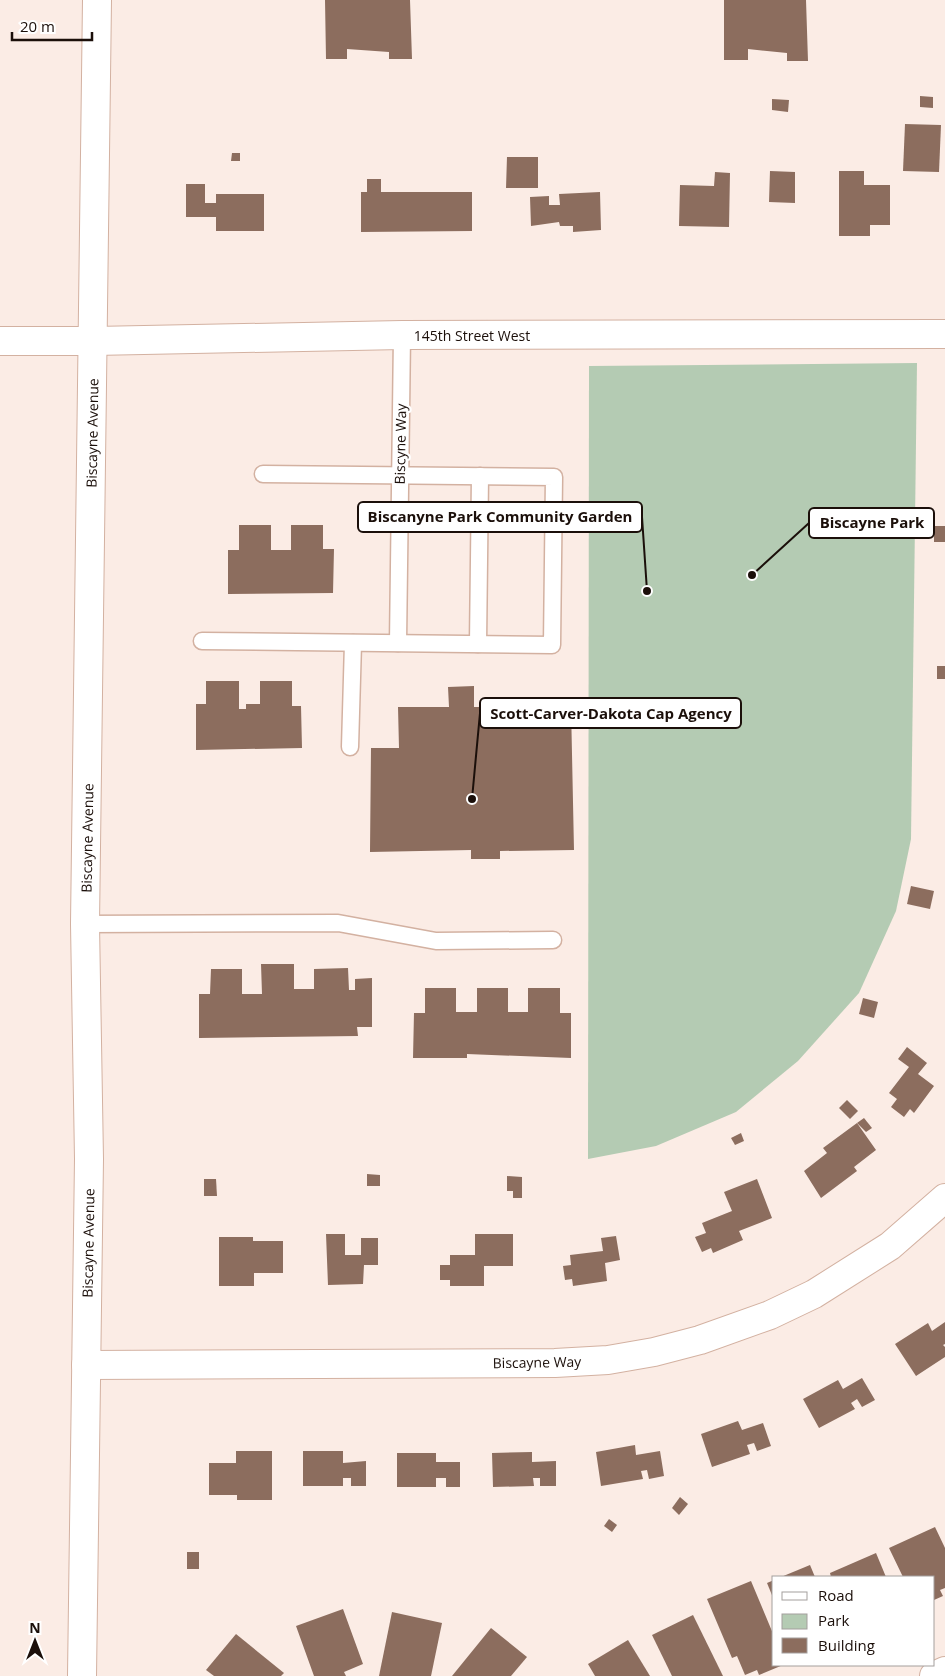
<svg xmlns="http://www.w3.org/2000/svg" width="945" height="1676" viewBox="0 0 945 1676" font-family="'Open Sans',sans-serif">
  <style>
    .green { fill: #b4cbb3 }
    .building { fill: #8c6d5e }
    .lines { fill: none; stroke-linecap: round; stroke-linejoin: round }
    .service-casing { stroke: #d3b1a1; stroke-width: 19 }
    .minor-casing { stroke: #d3b1a1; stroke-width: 30 }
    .tertiary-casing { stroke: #d3b1a1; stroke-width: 30 }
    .service { stroke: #fff; stroke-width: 16 }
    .minor { stroke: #fff; stroke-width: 28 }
    .tertiary { stroke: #fff; stroke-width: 28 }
    .labels { text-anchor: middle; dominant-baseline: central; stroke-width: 4.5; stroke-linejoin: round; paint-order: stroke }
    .street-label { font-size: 14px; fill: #1b0f0a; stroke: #fff }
    .leader { fill: none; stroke: #1b0f0a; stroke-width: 2 }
    .callout-dot { fill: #1b0f0a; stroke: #fff; stroke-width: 2 }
    .callout { fill: #fff; stroke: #1b0f0a; stroke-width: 2 }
    .callout-label { font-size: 15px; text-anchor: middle; font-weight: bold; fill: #1b0f0a }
  </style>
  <rect width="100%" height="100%" fill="#fbece5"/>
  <path class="green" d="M917,363L911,839L896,911L859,993L798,1061L736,1112L656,1146L588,1159L589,366Z"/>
  <g class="building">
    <path d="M325,0H410L412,59H389V52L347,49V59H326Z"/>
    <path d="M724,0H806L808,61H787V53L748,49V60H724Z"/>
    <path d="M920,96L933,97V108L920,107Z"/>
    <path d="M772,99L789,100L788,112L772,110Z"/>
    <path d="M905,124L941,125L939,172L903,171Z"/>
    <path d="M232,153H240V161H231Z"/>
    <path d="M507,157H538V188H506Z"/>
    <path d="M770,171L795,172V203L769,202Z"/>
    <path d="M839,171H864V185H890V225H870V236H839Z"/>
    <path d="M715,172L730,173L729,227L679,226L680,185L714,186Z"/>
    <path d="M367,179H381V192H472V231L361,232V192H367Z"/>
    <path d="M186,184H205V203H216V194H264V231H216V217H186Z"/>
    <path d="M600,192L601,230L573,232V226H560L559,222L531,226L530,197L549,196V205H560L559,194Z"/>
    <path d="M239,525H271V550H291V525H323V549H334L333,593L228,594V550H239Z"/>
    <rect x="934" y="526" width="11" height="16"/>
    <rect x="937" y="666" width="8" height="13"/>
    <path d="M206,681H239V709H246V704H260V681H292V706H301L302,748L196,750V704H206Z"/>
    <path d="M474,686V707L571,706L574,850L500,851V859H471V850L370,852L371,748H399L398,707H449L448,687Z"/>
    <path d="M911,886L934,891L930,909L907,904Z"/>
    <path d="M261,964H294V989H314V969L348,968L349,990H355V979L372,978V1027H357L358,1036L199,1038V994H210L211,969H242V994H262Z"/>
    <path d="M425,988H456V1012H477V988H508V1012H528V988H560V1013H571V1058L467,1054V1058H413L414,1013H425Z"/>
    <path d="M863,998L878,1002L874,1018L859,1014Z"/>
    <path d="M907,1047L927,1063L918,1074L934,1086L914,1113L910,1109L904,1117L891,1107L897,1099L889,1093L909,1067L898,1059Z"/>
    <path d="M847,1100L858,1111L850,1119L839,1108Z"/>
    <path d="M864,1118L872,1128L866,1132L857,1123Z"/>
    <path d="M857,1123L876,1150L854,1167L857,1171L821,1198L804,1171L827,1153L823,1148Z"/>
    <path d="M741,1133L744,1141L735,1145L731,1138Z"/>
    <path d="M367,1174L380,1175V1186H367Z"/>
    <path d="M507,1176L522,1177V1198H513V1191H507Z"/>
    <path d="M204,1179H216L217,1196H204Z"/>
    <path d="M757,1179L772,1218L739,1231L743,1240L713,1253L711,1248L702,1252L695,1237L706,1233L702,1223L732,1211L724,1192Z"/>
    <path d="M326,1234H345V1255H361V1238H378V1265H364L363,1284L328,1285Z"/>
    <path d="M475,1234H513V1266H484V1286H450V1280H440V1265H450V1255H475Z"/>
    <path d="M616,1236L620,1260L605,1263L607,1281L573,1286L572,1279L565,1280L563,1266L571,1265L570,1255L603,1251L601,1238Z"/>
    <path d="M219,1237H253V1241H283V1273H254V1286H219Z"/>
    <path d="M945,1322V1344L943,1345L945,1347V1357L916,1376L895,1344L928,1323L932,1331Z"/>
    <path d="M862,1378L875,1400L862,1407L857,1399L851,1403L855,1409L819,1428L803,1399L838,1380L843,1389Z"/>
    <path d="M738,1421L742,1430L763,1423L771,1446L757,1451L754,1443L747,1445L750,1454L712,1467L701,1434Z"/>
    <path d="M635,1445L636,1455L660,1451L664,1476L649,1479L647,1470L641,1471L643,1479L601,1486L596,1452Z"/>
    <path d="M236,1451H272V1500H237V1495H209V1463H236Z"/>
    <path d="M303,1451H343V1463L366,1461V1486H351V1478H343V1486H303Z"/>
    <path d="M532,1452V1462L556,1461V1486H540V1478H533L534,1486L493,1487L492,1453Z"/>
    <path d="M397,1453H436V1462H460V1487H446V1478H436V1487H397Z"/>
    <path d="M680,1497L688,1504L679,1515L672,1508Z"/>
    <path d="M609,1519L617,1525L612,1532L604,1526Z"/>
    <path d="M935,1527L945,1548V1588L940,1590L943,1596L934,1600V1577H903L889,1548Z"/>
    <rect x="187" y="1552" width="12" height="17"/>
    <path d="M876,1553L886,1577H831L830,1573Z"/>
    <path d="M810,1565L815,1577H781Z"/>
    <path d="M774,1580V1600L767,1583Z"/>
    <path d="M751,1581L774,1636V1665H783L759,1675L757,1670L745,1675L737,1656L732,1658L707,1599Z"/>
    <path d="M343,1609L363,1664L344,1672L346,1676H314L296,1626Z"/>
    <path d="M392,1612L442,1623L431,1676H379Z"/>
    <path d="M693,1615L723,1676H672L652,1635Z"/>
    <path d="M491,1628L527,1657L511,1676H452Z"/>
    <path d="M236,1634L284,1673L281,1676H214L206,1670Z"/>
    <path d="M628,1640L650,1676H595L588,1664Z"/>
  </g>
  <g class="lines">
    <defs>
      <g id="service">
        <path d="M202,641L552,645L554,477L263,474"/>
        <path d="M398,643L402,335"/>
        <path d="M478,644L480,476"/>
        <path d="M350,747L353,643"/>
        <path d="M85,924L338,923L436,941L553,940"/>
      </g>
      <g id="minor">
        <path d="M86,1365L555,1363L608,1360L654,1352L700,1340L770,1315L814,1294L890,1246L945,1198"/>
        <path d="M934,1676L945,1671"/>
      </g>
      <g id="tertiary">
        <path d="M0,341H94L402,335L945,334"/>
        <path d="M82,1676L89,1159L85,924L97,0"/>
      </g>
    </defs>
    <use href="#service" class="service-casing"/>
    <use href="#minor" class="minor-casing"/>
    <use href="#tertiary" class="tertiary-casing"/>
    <use href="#service" class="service"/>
    <use href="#minor" class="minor"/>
    <use href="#tertiary" class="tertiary"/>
  </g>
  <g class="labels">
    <g class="street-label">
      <text x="472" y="335">145th Street West</text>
      <text transform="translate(92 433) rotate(-89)">Biscayne Avenue</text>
      <text transform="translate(400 444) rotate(-89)">Biscyne Way</text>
      <text transform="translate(87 838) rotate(-89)">Biscayne Avenue</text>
      <text transform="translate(88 1243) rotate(-89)">Biscayne Avenue</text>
      <text transform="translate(537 1362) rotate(-1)">Biscayne Way</text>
    </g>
  </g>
  <path class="leader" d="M647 591L642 517M752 575L809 523M472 799L480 713"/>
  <g class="callout-dot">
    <circle cx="647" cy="591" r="5"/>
    <circle cx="752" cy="575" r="5"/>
    <circle cx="472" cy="799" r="5"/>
  </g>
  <g class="callout">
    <rect x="358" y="502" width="284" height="30" rx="5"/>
    <rect x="809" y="508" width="125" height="30" rx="5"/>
    <rect x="480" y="698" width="261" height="30" rx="5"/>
  </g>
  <g class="callout-label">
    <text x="500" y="522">Biscanyne Park Community Garden</text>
    <text x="872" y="528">Biscayne Park</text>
    <text x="611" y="719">Scott-Carver-Dakota Cap Agency</text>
  </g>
  <rect x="772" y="1576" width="162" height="90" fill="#ffffff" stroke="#a49f9d"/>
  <rect x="782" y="1592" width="25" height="8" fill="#ffffff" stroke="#a49f9d"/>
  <text x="818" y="1601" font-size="15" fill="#1b0f0a">Road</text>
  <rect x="782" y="1614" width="25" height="15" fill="#b4cbb3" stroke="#a49f9d"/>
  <text x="818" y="1626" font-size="15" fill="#1b0f0a">Park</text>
  <rect x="782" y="1638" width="25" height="15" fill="#8c6d5e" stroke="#a49f9d"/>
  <text x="818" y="1651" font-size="15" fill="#1b0f0a">Building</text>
  <g transform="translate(35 1641)" stroke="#ffffff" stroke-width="4" paint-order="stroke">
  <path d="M0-4L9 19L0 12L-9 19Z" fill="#1b0f0a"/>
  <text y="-8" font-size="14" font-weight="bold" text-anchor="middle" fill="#1b0f0a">N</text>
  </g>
  <path d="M12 32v8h80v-8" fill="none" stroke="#1b0f0a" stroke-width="2.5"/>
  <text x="20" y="32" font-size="15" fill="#1b0f0a" stroke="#ffffff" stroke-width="4" paint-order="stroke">20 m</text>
</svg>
